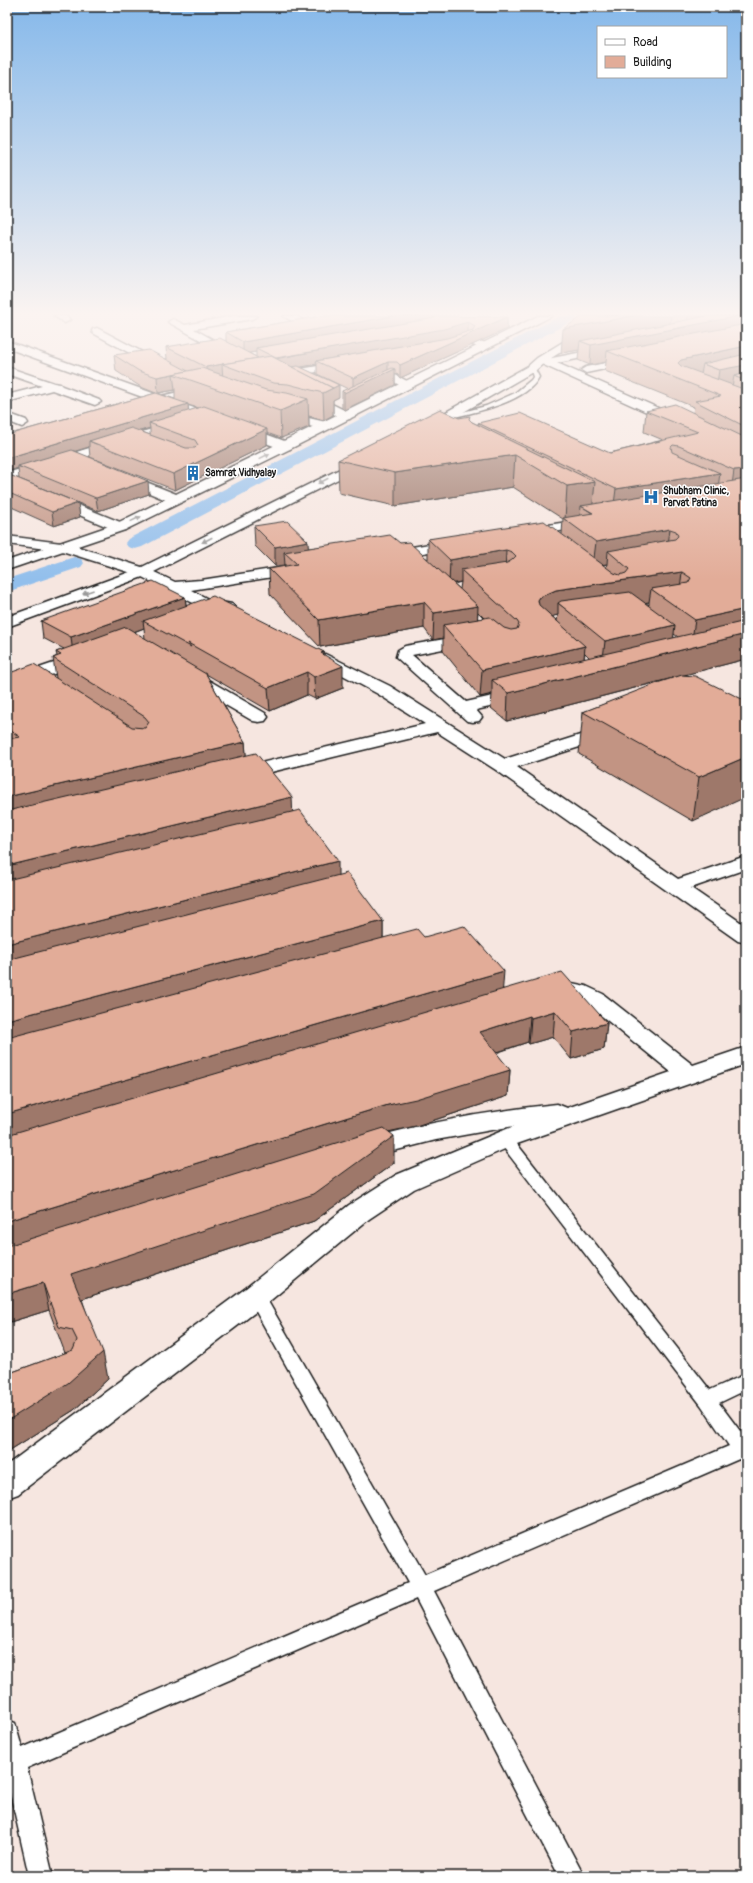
<svg xmlns="http://www.w3.org/2000/svg" width="753" height="1883" viewBox="0 0 753 1883" font-family="Pangolin,sans-serif">
  <style>
    .lines { fill: none; stroke-linecap: round; stroke-linejoin: round }
    .canal { fill: #92bfec; fill-rule: evenodd }
    .lane-casing { stroke: #1c1c1c; stroke-width: 3 }
    .street-casing { stroke: #1c1c1c; stroke-width: 3 }
    .secondary-casing { stroke: #1c1c1c; stroke-width: 3 }
    .lane { fill: #fff; fill-rule: evenodd }
    .street { fill: #fff; fill-rule: evenodd }
    .secondary { fill: #fff; fill-rule: evenodd }
    .wall { fill: #c29483; stroke: #1c1c1c; fill-rule: evenodd }
    .shaded-wall { fill: #9e786a; stroke: #1c1c1c }
    .building { fill: #e2ac98; stroke: #1c1c1c }
    .oneway { fill: #999 }
    .labels { text-anchor: middle; dominant-baseline: central; stroke-width: 3; stroke-linejoin: round; paint-order: stroke }
    .far-poi-label { font-size: 10px; font-weight: bold; fill: #1c1c1c; stroke: #fff; text-anchor: start }
  </style>
  <rect width="100%" height="100%" fill="#f6e6e0"/>
  <filter id="ink" filterUnits="userSpaceOnUse"><feTurbulence type="fractalNoise" baseFrequency=".025" numOctaves="2"/><feDisplacementMap in="SourceGraphic" scale="8" xChannelSelector="R" yChannelSelector="G"/><feConvolveMatrix kernelMatrix="1 2 1 2 8 2 1 2 1" color-interpolation-filters="sRGB"/></filter>
  <g filter="url(#ink)">
    <g class="lines">
      <g class="canal">
        <path d="M560,316H578L576,319L142,547L135,549L128,547L125,543L128,539Z"/>
        <path d="M74,557L81,559L84,563L81,567L7,592V579Z"/>
      </g>
      <defs>
        <g id="lane">
          <path d="M530,367H534L539,377C526,403 472,413 446,419L443,417L486,406L515,393L531,380L533,377Z"/>
          <path d="M505,1134L510,1135L710,1390L746,1374V1390L719,1403L746,1439V1462L739,1459L434,1591L584,1876H559L416,1599L27,1768L53,1876H29L7,1779V1720L15,1723L22,1748L408,1583L250,1301L247,1296L250,1291L256,1289L262,1291L425,1575L729,1446L701,1405L500,1143L497,1139L500,1135Z"/>
        </g>
        <g id="street">
          <path d="M54,316H66L70,320L65,323Z"/>
          <path d="M233,316H257L252,319L194,329L237,353L238,355L233,358L168,322L173,319L185,325Z"/>
          <path d="M283,316H296L329,334L324,337L320,336Z"/>
          <path d="M402,316H417L488,344L489,346L484,349L480,348Z"/>
          <path d="M97,328L165,364L166,366L165,368H157L93,333L92,331L93,329Z"/>
          <path d="M7,341L161,396L204,386L208,387L210,389L208,391L172,400L290,443L292,446L290,449H282L159,404L139,408L135,407L133,405L135,403L148,399L7,348Z"/>
          <path d="M608,347L613,350L612,352L557,363L683,419L685,422L683,425H675L537,362L536,360L541,357L547,359Z"/>
          <path d="M634,357L639,360L638,362L586,373L581,370L586,367Z"/>
          <path d="M346,361L351,364L350,366L278,379L272,376L278,373Z"/>
          <path d="M368,361L411,383L413,385L411,387H403L364,366L363,364Z"/>
          <path d="M7,367L54,383L60,384L62,386L99,400L101,402L95,405L52,390L7,402V395L42,386L7,374Z"/>
          <path d="M308,392L350,413L352,416L350,419H342L304,397L302,395L304,393Z"/>
          <path d="M279,411L330,423L332,426L326,430L275,418L273,415Z"/>
          <path d="M7,413L26,420L28,423L22,427L7,421Z"/>
          <path d="M178,421L184,425L182,428L7,481V473Z"/>
          <path d="M121,472L181,496L183,499L181,502H171L116,479L115,476L116,473Z"/>
          <path d="M51,494L125,524L127,527L125,530H115L46,501L44,498L46,495Z"/>
          <path d="M592,518L597,519L599,522L597,525L523,537L518,536L516,533L518,530L523,529Z"/>
          <path d="M7,536L69,544L148,569L175,582L201,580L298,565L303,566L305,569L303,572L298,573L191,590L210,600L232,604L235,607L232,610L227,612L201,607L138,575L62,551L7,544Z"/>
          <path d="M458,539L463,540L465,543L463,546L389,559L384,558L382,555L384,552L389,551Z"/>
          <path d="M473,634L479,636L481,639L479,642L412,655L466,702L520,690L526,691L529,695L526,699L476,710L482,717L479,721L473,722L467,721L396,657L398,650L405,646Z"/>
          <path d="M317,650L390,686L505,759L602,728L608,727L614,728L617,732L614,736L517,767L678,879L746,856V869L691,888L746,926V943L738,941L496,770L437,732L238,780L231,778L229,774L231,770L425,724L378,694L311,658L309,655L311,652Z"/>
          <path d="M83,653L89,654L91,658L89,662L7,690V679Z"/>
          <path d="M192,673L198,674L265,713L268,717L265,721L259,722L253,721L186,682L184,678L186,674Z"/>
          <path d="M567,982L586,986L603,994L693,1065L746,1047V1064L514,1145L414,1189L369,1219L266,1304L18,1494L7,1498V1465L246,1288L349,1205L396,1175L514,1126L436,1140L366,1158L357,1156L353,1149L357,1142C423,1123 489,1111 557,1104L567,1108L671,1072L587,1004C581,1001 575,997 569,997C558,995 550,1000 540,997L537,992L540,987Z"/>
        </g>
        <g id="secondary">
          <path d="M538,316H552L290,449L125,530L7,570V561L115,524Z"/>
          <path d="M605,316H617L545,362L536,370L429,432L425,433L419,429L421,426L528,366L537,358Z"/>
          <path d="M718,316H734L746,321V327Z"/>
          <path d="M366,456L370,457L372,460L370,463L148,575L7,627V617L138,569Z"/>
        </g>
      </defs>
      <use href="#lane" class="lane-casing"/>
      <use href="#street" class="street-casing"/>
      <use href="#secondary" class="secondary-casing"/>
      <use href="#lane" class="lane"/>
      <use href="#street" class="street"/>
      <use href="#secondary" class="secondary"/>
    </g>
    <g class="wall">
      <path d="M322,316L507,317V329L400,378L397,374L395,375V385L344,410L342,408V391L348,389L317,374V364L300,367L339,397L333,400V415L324,420L309,416V427L281,438L267,433V445L175,490L90,457L89,447L75,451L149,494L98,511L19,479L18,468L7,472V435L156,393L141,387L116,371L114,355L167,359L166,347L226,341V332ZM256,352V357L249,353ZM175,390V399L158,393ZM188,405L198,408L189,411ZM150,428V435L140,431Z"/>
      <path d="M583,316H744L743,325L746,324V659L683,675L746,701L693,821L579,754L583,712L677,677L507,721L491,708L492,694L480,697L443,651V638L433,640L424,628L320,647L270,594L269,569L285,566V565L275,566L255,546L254,526L308,548L400,543L428,559V539L562,534L563,519L513,487L395,506L339,493L338,460L459,418L470,420L472,422L478,425V423L610,453L663,440L644,432L646,411L693,413L694,407L605,371L606,362L590,365L578,360L579,350L561,353ZM607,564L606,568L603,565ZM461,582L460,589L454,584ZM645,602H649V605ZM478,612L484,618L477,619ZM558,615L557,621L552,616ZM674,634L678,637L673,638ZM585,653L590,658L584,659Z"/>
      <path d="M7,474L78,503L80,517L54,526L7,505Z"/>
      <path d="M185,597L186,605L324,656L343,688L315,699L307,695L270,711L206,674L245,742L246,756L292,812L338,875L383,921V938L424,937L503,989L607,1023L604,1049L571,1059L553,1037L529,1044L528,1042L496,1053L510,1070L508,1096L416,1126L389,1131L394,1163L314,1221L82,1299L108,1379L74,1410L7,1452V1374L65,1353L49,1310L7,1323V674L56,678L53,658L57,656L56,652L64,649L43,638L41,621ZM144,628L145,639L134,632Z"/>
    </g>
    <g class="shaded-wall">
      <path d="M394,316H434V322L256,348V352L243,354V342Z"/>
      <path d="M633,316H671L669,330L686,327L688,316H744L742,334L607,351L606,362L590,365L591,345L580,341L579,350L561,353L563,329Z"/>
      <path d="M507,317V329L400,378V365Z"/>
      <path d="M468,322V335L316,361L317,364L291,369L275,359Z"/>
      <path d="M746,346V381L734,376L732,387L716,390L719,370L703,364L701,374L679,380L678,363L681,360Z"/>
      <path d="M388,362V372L395,369V385L344,410V393L353,388V378Z"/>
      <path d="M222,364L223,381L207,383L206,367Z"/>
      <path d="M173,374L175,390L158,393L157,377Z"/>
      <path d="M339,385V397L333,400V415L324,420L323,393Z"/>
      <path d="M308,399L309,427L281,438L280,411Z"/>
      <path d="M188,404L189,416L149,423L150,428L96,444L89,441V447L21,468L18,466V468L7,472V458Z"/>
      <path d="M267,429V445L175,490L173,474Z"/>
      <path d="M515,455L513,487L395,506V473Z"/>
      <path d="M746,469V491L731,493L734,470Z"/>
      <path d="M720,473L717,495L613,512L616,489Z"/>
      <path d="M148,481L149,494L98,511L96,498Z"/>
      <path d="M595,482L592,513L581,506L580,517L565,520L567,486Z"/>
      <path d="M78,503L80,517L54,526L52,512Z"/>
      <path d="M670,529L667,554L608,551L607,564L593,566L596,542Z"/>
      <path d="M308,541L309,561L284,552L285,565L275,566V547Z"/>
      <path d="M506,550L505,575L461,570V582L449,584L450,560Z"/>
      <path d="M682,572L679,598L651,589L649,602L571,613L558,603V615L554,616L538,623V600L540,597L556,590Z"/>
      <path d="M185,597L187,613L143,621L144,628L73,654L71,637Z"/>
      <path d="M424,602V628L320,647L319,620Z"/>
      <path d="M478,606L477,632L443,625V638L433,640L434,613Z"/>
      <path d="M746,609V631L691,646L695,620Z"/>
      <path d="M675,625L672,651L602,668L605,641Z"/>
      <path d="M746,634V659L507,721L508,693Z"/>
      <path d="M585,646L583,672L492,680V694L480,697L482,670Z"/>
      <path d="M324,652L325,673L343,666V688L315,699L314,677L321,653Z"/>
      <path d="M307,672V695L270,711L268,688Z"/>
      <path d="M245,742L247,765L7,821V797Z"/>
      <path d="M746,757V797L693,821L699,777Z"/>
      <path d="M292,797L293,821L7,891V866Z"/>
      <path d="M338,861V885L7,970V944Z"/>
      <path d="M383,921V946L7,1047V1020Z"/>
      <path d="M504,971L502,997L7,1142V1114Z"/>
      <path d="M555,1011L553,1037L529,1044L531,1018Z"/>
      <path d="M530,1016L528,1042L479,1058L480,1032Z"/>
      <path d="M607,1023L604,1049L571,1059L573,1032Z"/>
      <path d="M510,1070L508,1096L416,1126L388,1132L7,1249V1221L388,1105Z"/>
      <path d="M394,1136V1163L314,1221L76,1301L71,1274Z"/>
      <path d="M43,1283L49,1310L7,1323V1294Z"/>
      <path d="M103,1352L108,1379L74,1410L7,1452V1421Z"/>
    </g>
    <g class="building">
      <path d="M322,316H394L243,342L226,332Z"/>
      <path d="M437,316L507,317L400,365L397,362H388L353,378L316,361L447,338L473,330L475,326L468,322L444,329L276,358L256,348L435,318Z"/>
      <path d="M583,316H633L563,329Z"/>
      <path d="M707,316H740L591,345L580,341Z"/>
      <path d="M746,324V346L681,360L678,363L681,366L746,390V427L695,401L721,396L607,351Z"/>
      <path d="M220,338L258,358L206,367L166,347Z"/>
      <path d="M149,350L188,371L157,377L139,371L114,355Z"/>
      <path d="M746,354V365L719,370L703,364Z"/>
      <path d="M271,356L333,388L323,393L288,384L273,383L222,364Z"/>
      <path d="M298,366L339,385L333,388L292,367Z"/>
      <path d="M202,368L266,390L287,393L308,399L280,411L173,374Z"/>
      <path d="M392,368L395,369L344,393L342,391Z"/>
      <path d="M746,373V381L734,376Z"/>
      <path d="M156,393L188,404L7,458V435Z"/>
      <path d="M675,404L746,438V469L734,470L679,446L673,445L671,447L672,452L720,473L616,489L478,423L520,413L610,453L698,432L646,411Z"/>
      <path d="M204,406L267,429L173,474L89,441L131,428L186,448H195L198,445L195,440L149,423Z"/>
      <path d="M440,409L459,418L470,416L469,419L472,422L595,482L567,486L515,455L395,473L338,460Z"/>
      <path d="M72,450L148,481L96,498L18,466Z"/>
      <path d="M7,474L78,503L52,512L7,492Z"/>
      <path d="M746,479V609L695,620L651,589L688,583L691,578L682,572L556,590L540,597L538,600L539,605L585,646L482,670L443,625L490,617L504,628L511,630L517,629L519,624L517,621L461,570L507,563L512,560L516,556L512,552L506,550L450,560L428,539L544,521L614,573L620,575L626,573L629,569L608,551L675,539L678,536L676,531L670,529L596,542L563,518L593,513L581,506Z"/>
      <path d="M287,521L308,541L275,547L254,526Z"/>
      <path d="M390,535L400,543L409,542L478,606L434,613L424,602L319,620L269,569L297,564L284,552Z"/>
      <path d="M153,581L185,597L71,637L41,621Z"/>
      <path d="M630,592L675,625L605,641L558,603L561,601Z"/>
      <path d="M213,596L324,652L321,653L343,666L314,677L307,672L268,688L188,643L191,647L143,621Z"/>
      <path d="M746,621V634L508,693L492,680Z"/>
      <path d="M126,627L206,674L245,742L7,797V739L20,737L7,728V674L34,664L132,727L145,728L149,722L145,717L53,658L61,655L56,652Z"/>
      <path d="M682,675L695,676L746,701V757L699,777L583,712L660,682Z"/>
      <path d="M256,753L292,797L7,866V811Z"/>
      <path d="M300,810L338,861L7,944V880Z"/>
      <path d="M347,873L383,921L7,1020V960Z"/>
      <path d="M464,926L504,971L7,1114V1038L417,929L424,937Z"/>
      <path d="M562,972L607,1023L573,1032L555,1011L531,1018L530,1016L480,1032L510,1070L416,1099L388,1105L7,1221V1135Z"/>
      <path d="M384,1128L394,1136L314,1194L71,1274L103,1352L68,1383L7,1421V1374L73,1350L77,1340L72,1330L59,1327L43,1283L7,1294V1246Z"/>
    </g>
    <defs><path id="oneway-solid" d="M-6-.8H1V-3.2L6.5 0L1 3.2V.8H-6Z"/></defs>
    <g class="oneway">
      <use href="#oneway-solid" transform="translate(265 456) rotate(-26)"/>
      <use href="#oneway-solid" transform="translate(323 481) rotate(153)"/>
      <use href="#oneway-solid" transform="translate(136 519) rotate(-26)"/>
      <use href="#oneway-solid" transform="translate(207 540) rotate(153)"/>
      <use href="#oneway-solid" transform="translate(88 592) rotate(160)"/>
    </g>
  </g>
  <linearGradient id="sky" x2="0" y2="1"><stop stop-color="#85b8ea"/><stop offset="0.54" stop-color="#fbf4f1"/><stop offset="1" stop-color="#fbf4f1" stop-opacity="0"/></linearGradient>
  <rect width="753" height="580" fill="url(#sky)"/>
  <defs>
    <symbol id="building-bare" viewBox="-9 -9 18 18"><path d="M-4-6H4V6H1V3H-1V6H-4ZM-2.5-4.3h1.7v1.8h-1.7ZM.8-4.3h1.7v1.8H.8ZM-2.5-1h1.7V.8h-1.7ZM.8-1h1.7V.8H.8Z" fill="#1f6fb2" stroke="#fff" stroke-width="2.5" paint-order="stroke"/></symbol>
    <symbol id="hospital-bare" viewBox="-9 -9 18 18"><path d="M-5-5h3v3.5h4V-5h3V5h-3V1.5h-4V5h-3Z" fill="#1f6fb2" stroke="#fff" stroke-width="2.5" paint-order="stroke"/></symbol>
  </defs>
  <g fill-rule="evenodd">
    <use href="#building-bare" x="182" y="462" width="22" height="22"/>
    <use href="#hospital-bare" x="640" y="486" width="22" height="22"/>
  </g>
  <g class="labels">
    <g class="far-poi-label">
      <text x="205" y="473">Samrat Vidhyalay</text>
      <text x="663" y="491">Shubham Clinic,<tspan x="663" dy="12">Parvat Patina</tspan></text>
    </g>
  </g>
  <rect width="753" height="1883" fill="none" stroke="#fff" stroke-width="24"/>
  <rect x="12" y="12" width="729" height="1859" fill="none" stroke="#1c1c1c" stroke-width="1.5" filter="url(#ink)"/>
  <rect x="597" y="26" width="130" height="52" fill="#ffffff" stroke="#a4a4a4"/>
  <rect x="605" y="39" width="20" height="6" fill="#ffffff" stroke="#a4a4a4"/>
  <text x="633" y="46" font-size="12" fill="#1c1c1c">Road</text>
  <rect x="605" y="56" width="20" height="12" fill="#e2ac98" stroke="#a4a4a4"/>
  <text x="633" y="66" font-size="12" fill="#1c1c1c">Building</text>
</svg>
